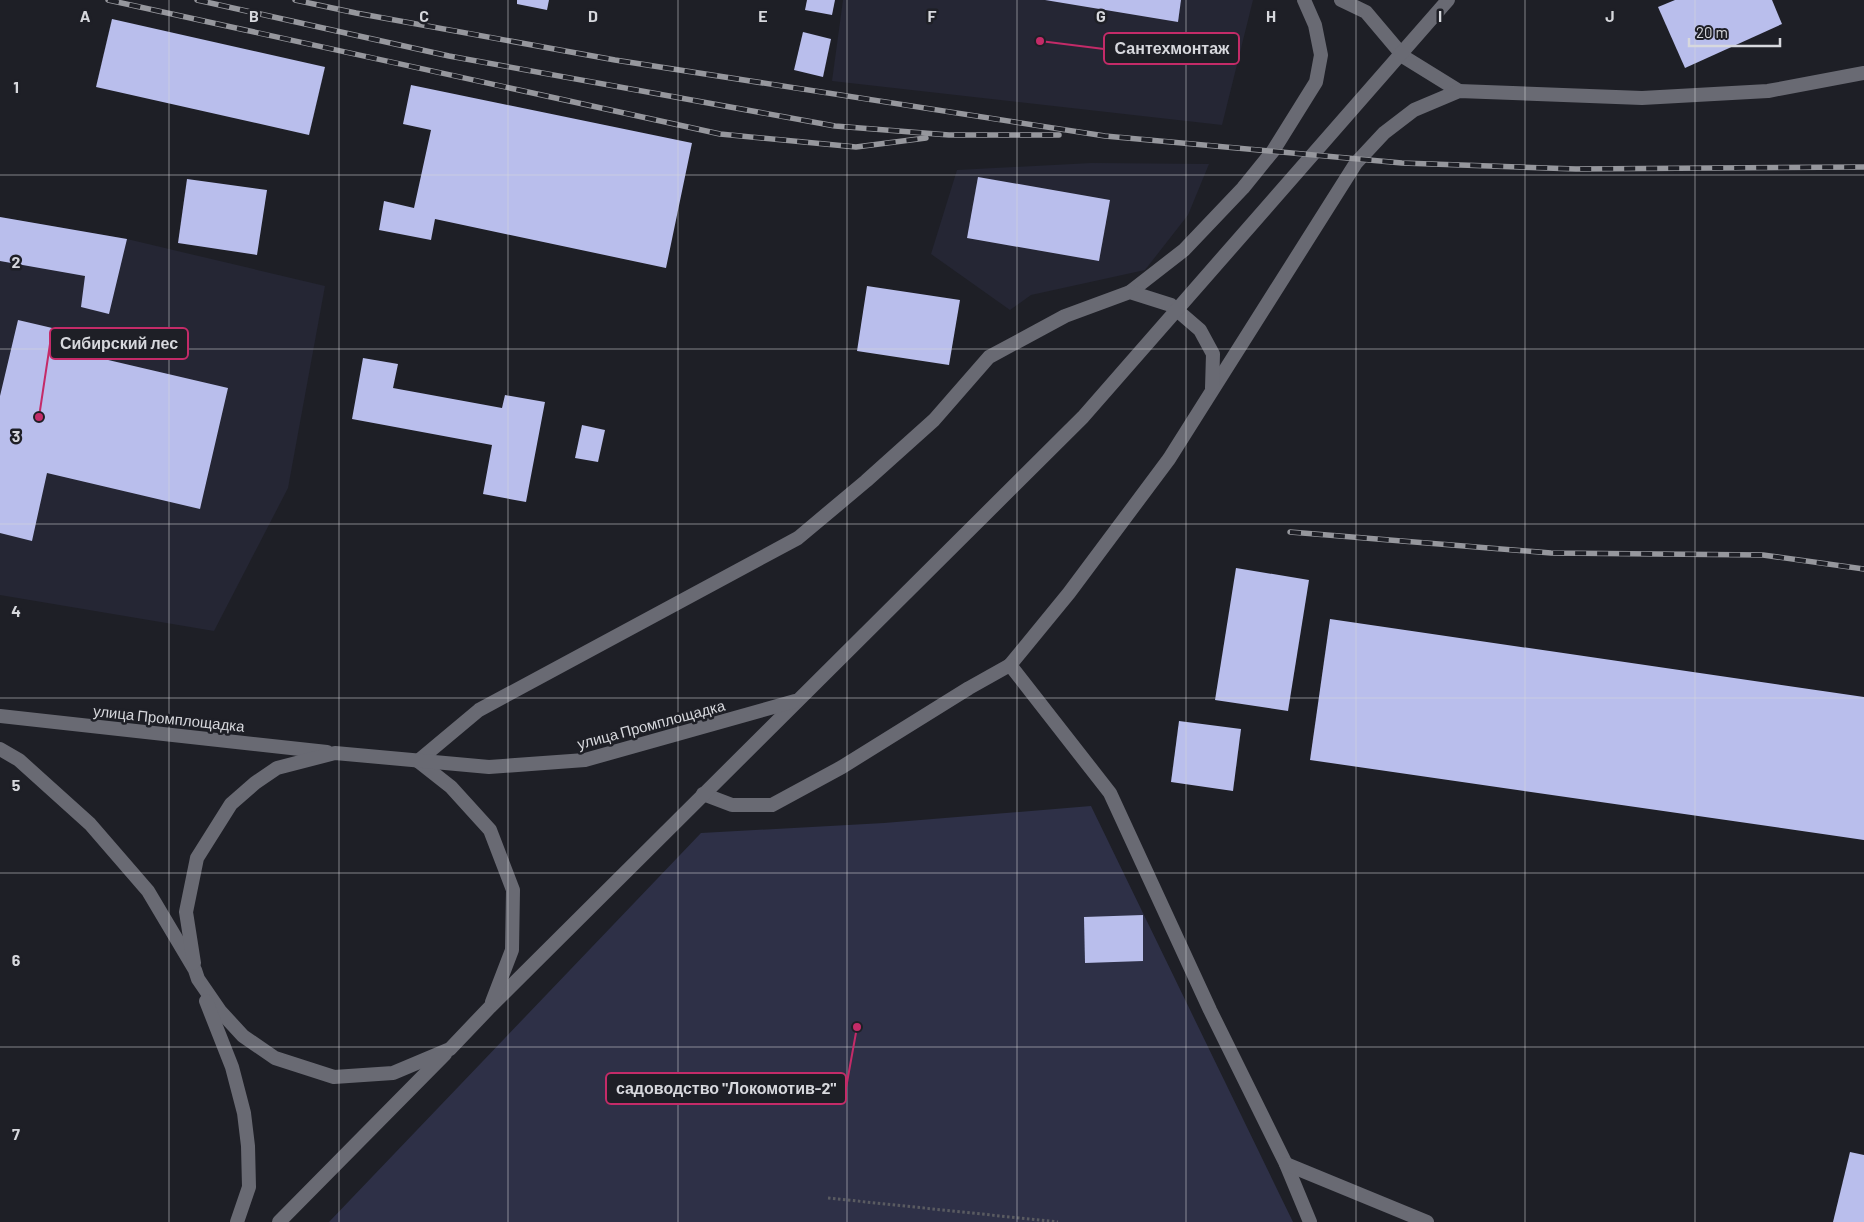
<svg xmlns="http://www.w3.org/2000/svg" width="1864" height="1222" viewBox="0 0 1864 1222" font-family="Barlow,sans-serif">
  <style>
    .built { fill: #252634 }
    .green { fill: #2e3047 }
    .building { fill: #b9beec }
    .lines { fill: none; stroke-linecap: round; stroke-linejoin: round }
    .path { stroke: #5a5b61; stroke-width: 3; stroke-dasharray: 2.5 2.5; stroke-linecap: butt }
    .service { stroke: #696a73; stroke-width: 14 }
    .tertiary { stroke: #696a73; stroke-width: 14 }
    .rail-casing { stroke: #96979d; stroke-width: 5.5 }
    .rail { stroke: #1e1f26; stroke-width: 4; stroke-dasharray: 11; stroke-linecap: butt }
    .grid { fill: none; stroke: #d7d8dd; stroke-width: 1; stroke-opacity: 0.55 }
    .labels { text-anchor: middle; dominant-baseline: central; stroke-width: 5; stroke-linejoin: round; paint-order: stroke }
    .street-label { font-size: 15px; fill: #d7d8dd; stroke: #1e1f26 }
    .grid-label { font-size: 16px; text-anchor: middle; font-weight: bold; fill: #d7d8dd; stroke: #1e1f26; stroke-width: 5; stroke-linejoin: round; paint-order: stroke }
    .leader { fill: none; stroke: #c42b68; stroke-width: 2 }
    .callout-dot { fill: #c42b68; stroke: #1e1f26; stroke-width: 2 }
    .callout { fill: #1e1f26; stroke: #c42b68; stroke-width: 2 }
    .callout-label { font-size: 16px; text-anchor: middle; font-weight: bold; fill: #d7d8dd }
  </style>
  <rect width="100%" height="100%" fill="#1e1f26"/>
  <g class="built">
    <path d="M843,0H1253L1222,125L832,81Z"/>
    <path d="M1092,163L1209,164L1188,215L1145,270L1031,295L1010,310L931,254L957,170Z"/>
    <path d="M0,217L127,239L325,286L288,488L214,631L0,595Z"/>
  </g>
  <path class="green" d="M1091,806L1293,1222H329L701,833L884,823Z"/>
  <g class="building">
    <path d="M517,0H549L547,10L517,4Z"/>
    <path d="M807,0H835L832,15L805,10Z"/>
    <path d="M1045,0H1181L1178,22Z"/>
    <path d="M1675,0H1772L1782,24L1685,68L1658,7Z"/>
    <path d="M112,19L325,67L309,135L96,87Z"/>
    <path d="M803,32L831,39L823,77L794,70Z"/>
    <path d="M411,85L692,143L666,268L435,219L431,240L379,230L384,201L414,208L431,130L403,124Z"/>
    <path d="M978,177L1110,200L1099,261L967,238Z"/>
    <path d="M187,179L267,190L257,255L178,243Z"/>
    <path d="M0,217L127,239L109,314L81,307L85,276L0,261Z"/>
    <path d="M867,286L960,300L949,365L857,351Z"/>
    <path d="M18,320L78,334L74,352L228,388L200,509L47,473L32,541L0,533V396Z"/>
    <path d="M363,358L398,364L393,388L502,408L505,395L545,402L526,502L483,494L492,445L352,419Z"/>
    <path d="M582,425L605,430L598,462L575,458Z"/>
    <path d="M1236,568L1309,580L1288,711L1215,700Z"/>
    <path d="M1330,619L1864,697V840L1310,760Z"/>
    <path d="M1179,721L1241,729L1233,791L1171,782Z"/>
    <path d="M1143,915V961L1085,963L1084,917Z"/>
    <path d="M1850,1152L1864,1155V1222H1833Z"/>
  </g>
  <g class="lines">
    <path class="path" d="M828,1198L1058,1222"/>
    <g class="service">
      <path d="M1341,0L1366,12L1404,57L1459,91"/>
      <path d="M1130,292L1184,250L1243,188L1273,151L1316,82L1321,55L1315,25L1304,0"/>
      <path d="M1010,665L1069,593L1169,459L1356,163L1384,133L1414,110L1459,91L1642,98L1768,91L1864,73"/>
      <path d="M418,761L479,710L798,538L866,481L934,420L989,357L1065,316L1130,292L1171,305L1200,330L1213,354L1212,388"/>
      <path d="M703,794L732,805H772L842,767L969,688L1010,665L1110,793L1210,1010L1286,1164L1310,1222"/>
      <path d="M1286,1164L1427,1222"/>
    </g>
    <g class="tertiary">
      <path d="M0,716L327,752"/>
      <path d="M0,749L19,760L90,824L148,891L195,970L198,979L220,1011L243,1036L275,1058L334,1077L393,1073L450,1049L490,1007L1083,417L1448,0"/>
      <path d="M418,761L451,787L490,830L513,890L512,950L492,1002"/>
      <path d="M194,963L186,912L197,858L231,804L255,783L277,768L335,753L489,767L585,760L795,701"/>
      <path d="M206,1001L232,1067L244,1113L248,1146L249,1187L237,1222"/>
      <path d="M279,1222L445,1054"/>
    </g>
    <defs>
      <g id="rail">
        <path d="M108,0L720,134L856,147L926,138"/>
        <path d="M197,0L449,56L835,126L949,135H1059"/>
        <path d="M295,0L356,13L615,60L1105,136L1402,163L1576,169L1864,167"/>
        <path d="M1290,532L1551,553L1763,555L1864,569"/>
      </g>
    </defs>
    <use href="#rail" class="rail-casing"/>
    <use href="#rail" class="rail"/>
  </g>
  <path class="grid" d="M169,0V1222M339,0V1222M508,0V1222M678,0V1222M847,0V1222M1017,0V1222M1186,0V1222M1356,0V1222M1525,0V1222M1695,0V1222M0,175H1864M0,349H1864M0,524H1864M0,698H1864M0,873H1864M0,1047H1864"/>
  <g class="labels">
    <g class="street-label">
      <text transform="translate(169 718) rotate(6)">улица Промплощадка</text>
      <text transform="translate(651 724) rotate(-15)">улица Промплощадка</text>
    </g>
  </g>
  <g class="grid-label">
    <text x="85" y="22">A</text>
    <text x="254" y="22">B</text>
    <text x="424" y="22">C</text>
    <text x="593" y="22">D</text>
    <text x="763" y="22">E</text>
    <text x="932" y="22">F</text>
    <text x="1101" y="22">G</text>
    <text x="1271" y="22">H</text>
    <text x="1440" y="22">I</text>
    <text x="1610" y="22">J</text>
    <text x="16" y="93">1</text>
    <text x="16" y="268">2</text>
    <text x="16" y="442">3</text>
    <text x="16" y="617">4</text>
    <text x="16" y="791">5</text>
    <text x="16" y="966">6</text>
    <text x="16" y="1140">7</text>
  </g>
  <path class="leader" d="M1040 41L1104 49M39 417L50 344M857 1027L846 1088"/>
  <g class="callout-dot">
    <circle cx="1040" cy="41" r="5"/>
    <circle cx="39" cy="417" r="5"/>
    <circle cx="857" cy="1027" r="5"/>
  </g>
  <g class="callout">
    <rect x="1104" y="33" width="135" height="31" rx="5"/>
    <rect x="50" y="328" width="138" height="31" rx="5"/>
    <rect x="606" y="1073" width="240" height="31" rx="5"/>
  </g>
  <g class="callout-label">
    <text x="1172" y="54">Сантехмонтаж</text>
    <text x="119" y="349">Сибирский лес</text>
    <text x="726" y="1094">садоводство "Локомотив-2"</text>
  </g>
  <path d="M1689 38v8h91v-8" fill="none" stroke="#d7d8dd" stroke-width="2.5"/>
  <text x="1696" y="38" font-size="15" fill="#d7d8dd" stroke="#1e1f26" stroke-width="4" paint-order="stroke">20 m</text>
</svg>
